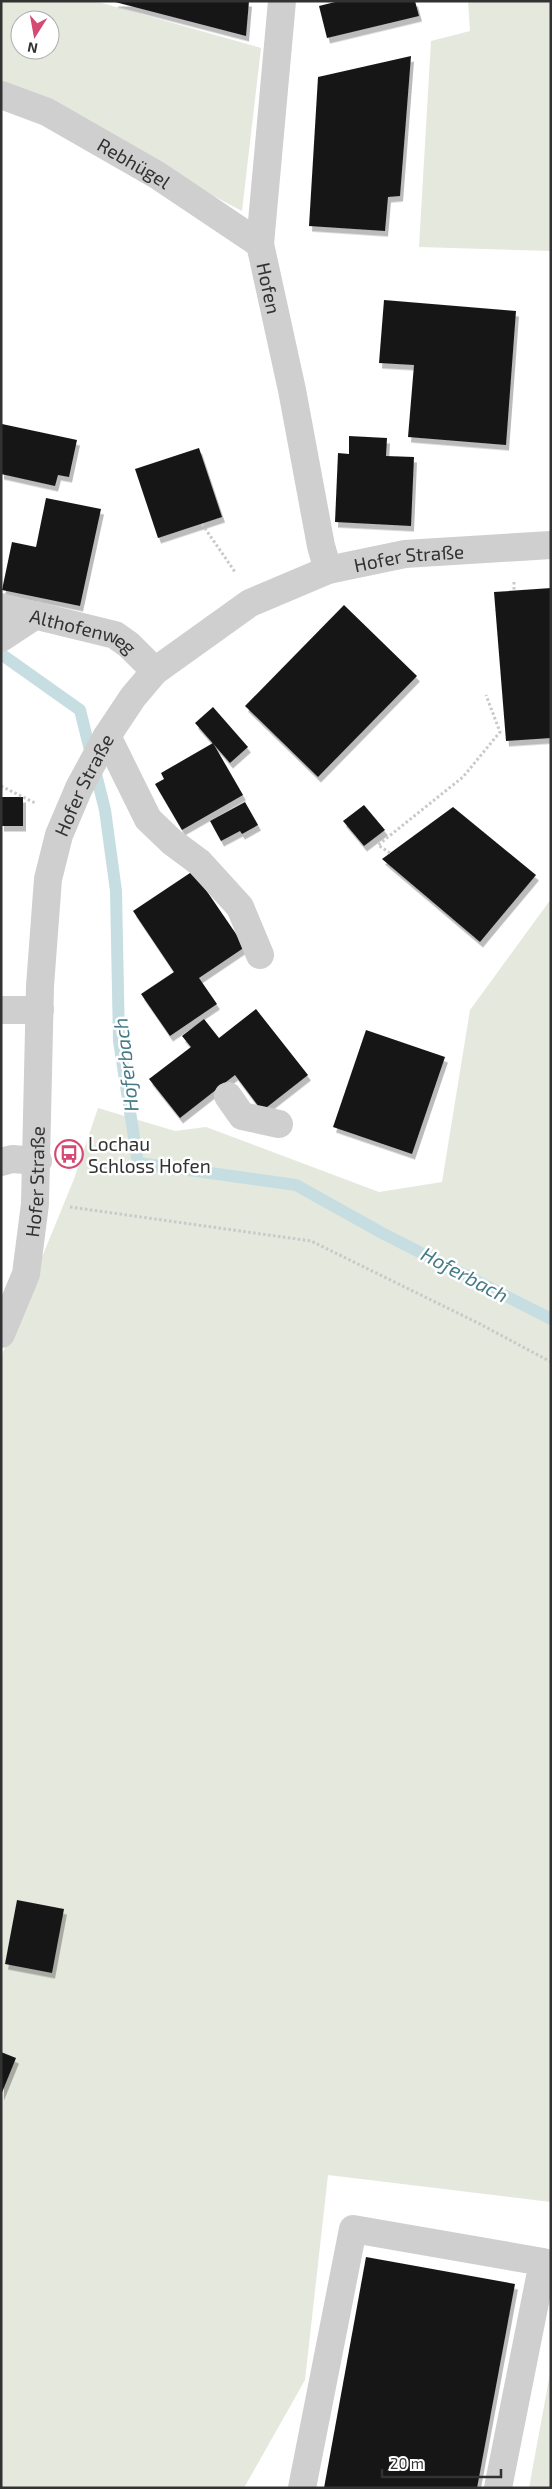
<svg xmlns="http://www.w3.org/2000/svg" width="552" height="2489" viewBox="0 0 552 2489" font-family="'Exo 2',sans-serif">
  <style>
    .green { fill: #e5e8dd; fill-rule: evenodd }
    .lines { fill: none; stroke-linecap: round; stroke-linejoin: round }
    .stream { stroke: #c6dee2; stroke-width: 12 }
    .building { fill: #191919; filter: url(#shadow) }
    .path { stroke: #c9c9c9; stroke-width: 3; stroke-dasharray: 2.5 2.5; stroke-linecap: butt }
    .minor { stroke: #cfcfcf; stroke-width: 28 }
    .labels { text-anchor: middle; dominant-baseline: central; stroke-width: 5; stroke-linejoin: round; paint-order: stroke }
    .street-label { font-size: 19px; fill: #323232; stroke: #fff }
    .poi-label { font-size: 19px; fill: #323232; stroke: #fff; text-anchor: start }
    .water-label { font-size: 20px; font-style: italic; fill: #457b87; stroke: #fff }
  </style>
  <defs>
    <filter id="shadow"><feDropShadow dx="3" dy="5.5" stdDeviation="0" flood-color="#0004"/></filter>
  </defs>
  <rect width="100%" height="100%" fill="#fff"/>
  <g class="green">
    <path d="M1,1H95L261,48L242,211L1,84ZM20,20H50V50H20Z"/>
    <path d="M468,1H551V251L419,247L431,41L470,31Z"/>
    <path d="M551,899V2202L328,2175L305,2380L244,2488H1V1357L74,1179L98,1108L175,1131L206,1127L379,1192L442,1182L470,1010Z"/>
    <path d="M551,2368V2488H529Z"/>
  </g>
  <g class="lines">
    <path class="stream" d="M1,654L80,710L105,810L116,891L119,1041L138,1163L296,1185L382,1233L551,1319"/>
  </g>
  <g class="building">
    <path d="M115,1H249L246,36L115,2Z"/>
    <path d="M339,1H415L419,16L327,38L319,6Z"/>
    <path d="M411,56L400,196L388,197L385,231L309,226L318,77Z"/>
    <path d="M384,300L516,311L506,445L408,437L414,365L379,363Z"/>
    <path d="M2,424L77,440L69,477L58,475L55,486L1,474Z"/>
    <path d="M349,436L387,438L386,456L414,457L411,526L335,522L338,453L349,454Z"/>
    <path d="M199,448L222,517L158,538L135,469Z"/>
    <path d="M46,498L101,509L80,606L2,590L12,542L36,547Z"/>
    <path d="M551,588V738L506,741L494,592Z"/>
    <path d="M344,605L417,676L318,777L245,706Z"/>
    <path d="M213,707L248,747L230,763L195,723Z"/>
    <path d="M213,743L243,795L182,830L155,784L164,779L161,773Z"/>
    <rect x="1" y="797" width="22" height="29"/>
    <path d="M245,802L258,825L242,834L240,831L221,841L210,821Z"/>
    <path d="M364,805L385,830L364,846L343,821Z"/>
    <path d="M453,807L536,875L480,942L382,859Z"/>
    <path d="M193,871L245,947L199,978L217,1004L170,1036L141,994L174,972L133,911Z"/>
    <path d="M256,1009L308,1075L262,1111L235,1075L180,1118L149,1079L191,1047L182,1036L204,1019L219,1038Z"/>
    <path d="M366,1030L445,1057L412,1154L333,1127Z"/>
    <path d="M17,1900L64,1909L52,1973L5,1964Z"/>
    <path d="M1,2052L16,2058L1,2095Z"/>
    <path d="M366,2257L515,2284L477,2488H324Z"/>
  </g>
  <g class="lines">
    <g class="path">
      <path d="M202,524L235,572"/>
      <path d="M514,582V591"/>
      <path d="M1,786L35,803"/>
      <path d="M390,853L378,845L463,777L500,732L486,695"/>
      <path d="M70,1207L311,1241L478,1323L551,1362"/>
    </g>
    <g class="minor">
      <path id="s1" d="M282,1L260,244L292,390L321,546L328,570"/>
      <path id="s2" d="M1,95L47,112L157,175L260,244"/>
      <path id="s3" d="M1,607L115,635L129,645L155,671"/>
      <path d="M1,638L36,615"/>
      <path d="M107,736L148,819L172,842L199,862L240,907L260,955"/>
      <path d="M1,1010H40"/>
      <path d="M228,1096L242,1116L279,1124"/>
      <path d="M1,1162L12,1159L38,1161"/>
      <path id="s4" d="M1,1334L26,1274L35,1204L40,986L48,879L59,835L79,788L107,736L133,697L155,671L250,603L328,570L405,554L551,545"/>
      <path d="M302,2488L353,2229L543,2262L498,2488"/>
    </g>
  </g>
  <defs>
    <symbol id="bus-ring" viewBox="-11 -11 22 22"><circle r="9.5" fill="#fff" stroke="#d44a72" stroke-width="1.5"/><path d="M-5-6H5V4H4V6H2V4H-2V6H-4V4H-5ZM-3.5-4V0h7V-4ZM-3.5 1.2v1.5H-2V1.2ZM2 1.2v1.5H3.5V1.2Z" fill="#d44a72"/></symbol>
  </defs>
  <g fill-rule="evenodd">
    <use href="#bus-ring" x="53" y="1138" width="32" height="32"/>
  </g>
  <g class="labels">
    <g class="street-label">
      <text stroke="none"><textPath href="#s2" startOffset="150">Rebhügel</textPath></text>
      <text stroke="none"><textPath href="#s1" startOffset="289">Hofen</textPath></text>
      <text stroke="none"><textPath href="#s4" startOffset="981">Hofer Straße</textPath></text>
      <text stroke="none"><textPath href="#s3" startOffset="86">Althofenweg</textPath></text>
      <text stroke="none"><textPath href="#s4" startOffset="562">Hofer Straße</textPath></text>
      <text stroke="none"><textPath href="#s4" startOffset="158">Hofer Straße</textPath></text>
    </g>
    <g class="poi-label">
      <text x="88" y="1143">Lochau<tspan x="88" dy="22">Schloss Hofen</tspan></text>
    </g>
    <g class="water-label">
      <text transform="translate(125 1065) rotate(-97)">Hoferbach</text>
      <text transform="translate(465 1274) rotate(28)">Hoferbach</text>
    </g>
  </g>
  <rect width="552" height="2489" fill="none" stroke="#323232" stroke-width="5"/>
  <g transform="translate(35 35) rotate(191)"><circle r="24" fill="#ffffff" stroke="#adadad"/>
  <path d="M0-4L9 19L0 12L-9 19Z" fill="#d44a72"/>
  <text y="-8" font-size="14" font-weight="bold" text-anchor="middle" fill="#323232">N</text>
  </g>
  <path d="M382 2469v8h119v-8" fill="none" stroke="#323232" stroke-width="2.5"/>
  <text x="390" y="2469" font-size="15" fill="#323232" stroke="#ffffff" stroke-width="4" paint-order="stroke">20 m</text>
</svg>
